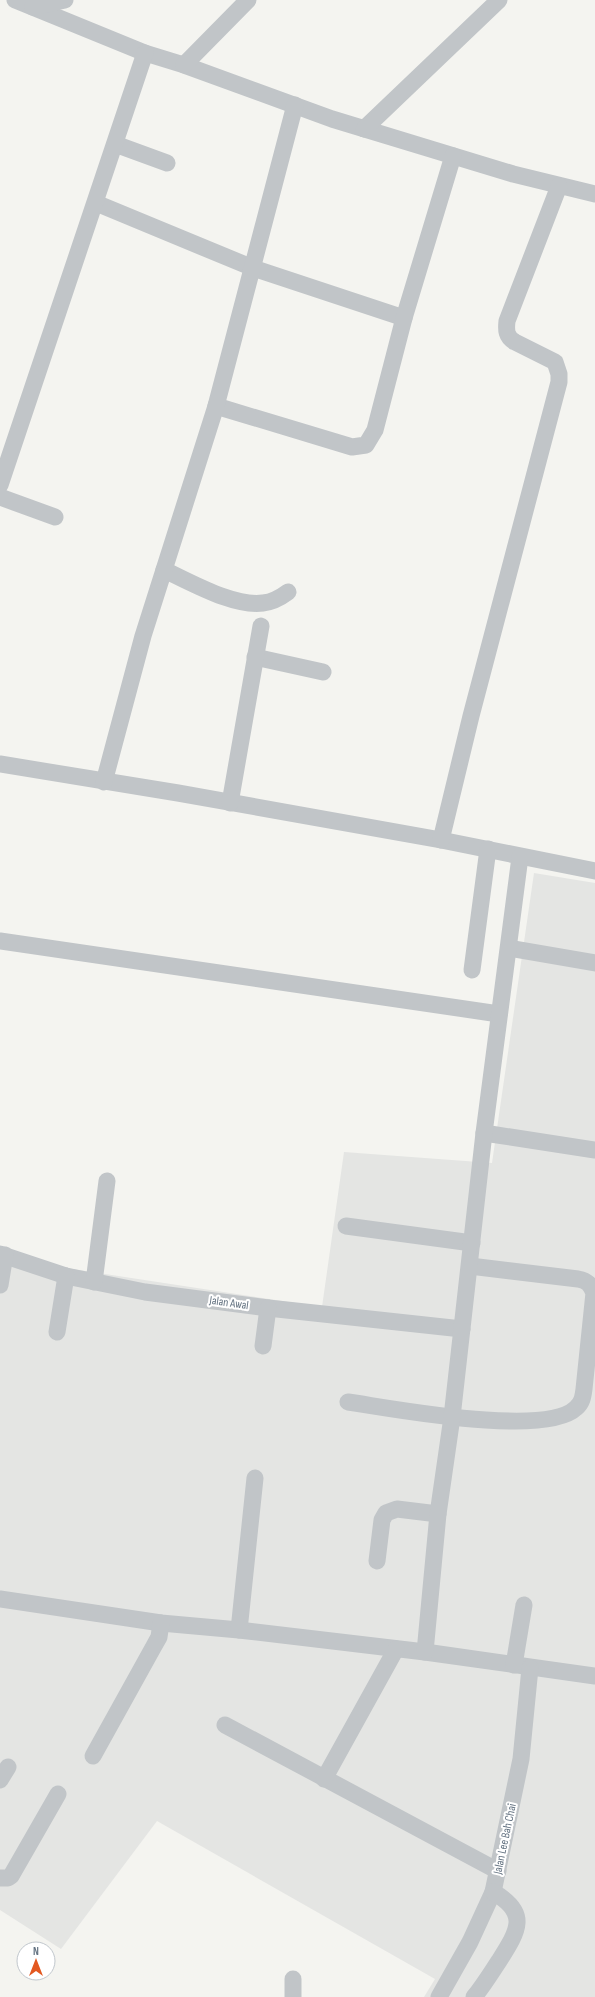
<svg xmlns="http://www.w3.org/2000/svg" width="595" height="1997" viewBox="0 0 595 1997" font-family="'Sofia Sans Condensed',sans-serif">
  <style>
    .built { fill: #e4e5e3 }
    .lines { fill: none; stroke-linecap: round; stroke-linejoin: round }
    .minor { stroke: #c1c5c8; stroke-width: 17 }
    .labels { text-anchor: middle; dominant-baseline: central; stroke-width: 4; stroke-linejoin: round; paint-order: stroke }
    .street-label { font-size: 12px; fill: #637281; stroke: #fff }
  </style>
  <rect width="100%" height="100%" fill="#f4f4f0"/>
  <path class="built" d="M534,873L595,883V1997H424L435,1979L157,1821L61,1949L0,1910V1258L322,1307L344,1152L492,1163Z"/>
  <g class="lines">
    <g class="minor">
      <path d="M15,0L145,53L184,65L332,119L513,174L595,194"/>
      <path d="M33,7L65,0"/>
      <path d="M184,65L248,0"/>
      <path d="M364,129L499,0"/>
      <path d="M115,144L167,163"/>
      <path d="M96,203L253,268L404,318"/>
      <path d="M216,406L352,447L366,445L375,430L404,318L453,156"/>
      <path d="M0,485L145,53"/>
      <path d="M0,497L55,517"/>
      <path d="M164,570C191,582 233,607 263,603C273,602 280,598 288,592"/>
      <path d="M255,657L323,672"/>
      <path d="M0,764L178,793L441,840L595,871"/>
      <path d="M104,782L143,636L216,406L295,105"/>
      <path d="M230,803L261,626"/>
      <path d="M441,840L471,716L559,382V374L555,362L515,342C506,337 506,330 507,321L559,186"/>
      <path d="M0,941L499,1014"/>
      <path d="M509,948L595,963"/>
      <path d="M472,970L488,849"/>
      <path d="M484,1133L595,1150"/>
      <path d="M346,1226L472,1243"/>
      <path d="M0,1254L66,1276L145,1292L268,1308L462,1329"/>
      <path d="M94,1282L107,1181"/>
      <path d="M0,1285L5,1255"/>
      <path d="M57,1332L66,1276"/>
      <path d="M263,1346L268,1308"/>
      <path d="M348,1402C391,1408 545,1438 576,1408C582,1403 583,1397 584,1389L594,1293C590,1284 588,1281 578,1279L470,1266"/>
      <path d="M377,1561L382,1520L386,1513L397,1509L438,1514"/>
      <path d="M0,1599L161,1623L239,1630L425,1652L595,1676"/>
      <path d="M239,1630L255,1478"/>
      <path d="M425,1652L438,1514L452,1417L484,1133L520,857"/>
      <path d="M514,1665L524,1605"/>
      <path d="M225,1725L498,1871"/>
      <path d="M93,1756L154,1646L159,1637L161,1623"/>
      <path d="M324,1779L396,1649"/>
      <path d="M0,1780L8,1767"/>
      <path d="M0,1878H8L11,1876L58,1794"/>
      <path d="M293,1997V1979"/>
      <path d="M439,1997L470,1942L493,1892L521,1759L530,1668"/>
      <path d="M474,1997C483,1986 491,1973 499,1961C518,1931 530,1913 493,1892"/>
    </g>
  </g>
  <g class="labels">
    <g class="street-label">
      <text transform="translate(229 1303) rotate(8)">Jalan Awal</text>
      <text transform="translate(505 1839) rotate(-78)">Jalan Lee Bah Chai</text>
    </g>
  </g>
  <g transform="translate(36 1961)"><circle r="19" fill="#ffffff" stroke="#c1c7cd"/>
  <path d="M0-3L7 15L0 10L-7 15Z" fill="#e35820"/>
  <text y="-6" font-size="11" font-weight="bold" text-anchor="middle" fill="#637281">N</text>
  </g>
</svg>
